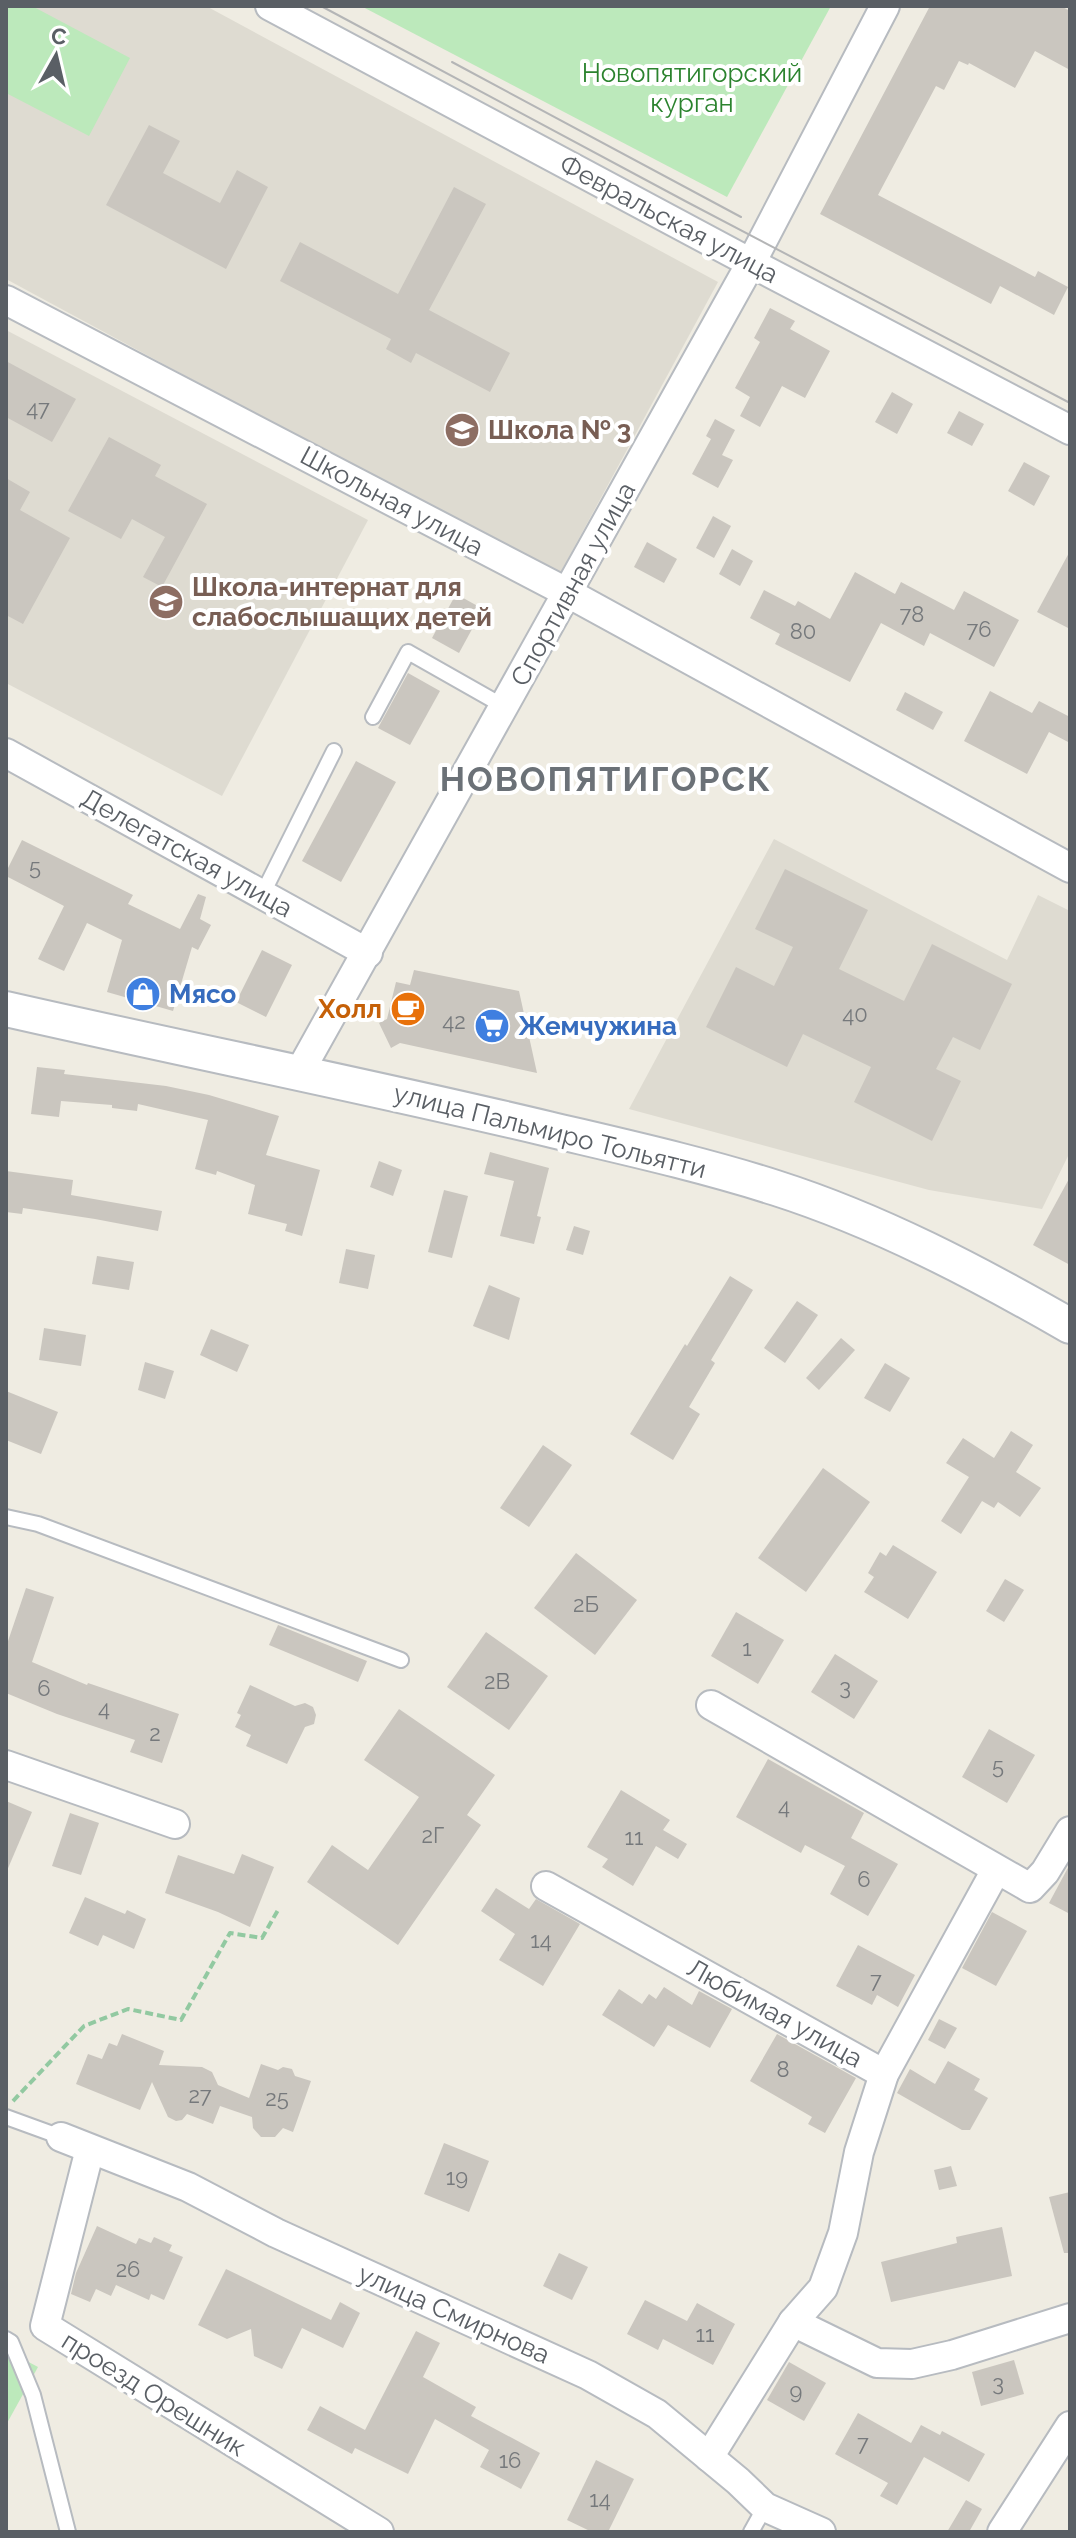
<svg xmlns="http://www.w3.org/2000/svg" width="1076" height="2538" viewBox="0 0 1076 2538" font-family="Raleway,sans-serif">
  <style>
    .education { fill: #dedbd1 }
    .green { fill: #bce9bb }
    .building { fill: #cac6bf }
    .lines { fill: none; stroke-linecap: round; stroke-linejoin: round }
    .service-casing { stroke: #b7bbc0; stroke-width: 18 }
    .minor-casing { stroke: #b7bbc0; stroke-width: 32 }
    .tertiary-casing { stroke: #b7bbc0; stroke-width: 38 }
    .path { stroke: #92c9a1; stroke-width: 4; stroke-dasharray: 8 4; stroke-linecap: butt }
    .service { stroke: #fff; stroke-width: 14 }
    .minor { stroke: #fff; stroke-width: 28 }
    .tertiary { stroke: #fff; stroke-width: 34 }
    .tram { stroke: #b4b5b6; stroke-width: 2 }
    .labels { text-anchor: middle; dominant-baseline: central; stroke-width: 8; stroke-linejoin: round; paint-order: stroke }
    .number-label { font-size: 22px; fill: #76797c }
    .park-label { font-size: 26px; fill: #2b832e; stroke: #fff }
    .street-label { font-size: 26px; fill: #5a5f65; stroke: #fff }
    .education-label { font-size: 26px; font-weight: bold; fill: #785e54; stroke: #fff; text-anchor: start }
    .shop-label { font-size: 26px; font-weight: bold; fill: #366cbe; stroke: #fff; text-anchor: start }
    .food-label { font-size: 26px; font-weight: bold; fill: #c56008; stroke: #fff; text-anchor: end }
    .district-label { font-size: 34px; font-weight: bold; letter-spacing: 2px; fill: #6b7177; stroke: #fff }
  </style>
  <rect width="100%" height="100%" fill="#efece2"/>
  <g class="education">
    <path d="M6,6H206L718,282L558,577L6,279Z"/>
    <path d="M6,330L368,520L222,796L6,683Z"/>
    <path d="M774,839L1007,960L1038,895L1070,911V1152L1042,1209L929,1190L629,1109Z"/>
  </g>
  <g class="green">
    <path d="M6,6H32L130,58L89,136L6,93Z"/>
    <path d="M361,6H831L727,197Z"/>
    <path d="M6,2350L38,2367L6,2425Z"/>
  </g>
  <g class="building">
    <path d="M930,6H1061L1070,11V70L1035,51L1015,88L969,63L968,65L959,61L944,90L936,86L878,195L1035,277L1038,271L1068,287L1054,315L1000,286L991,304L820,214Z"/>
    <path d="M149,125L180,141L163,173L220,203L237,170L268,187L226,269L106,205Z"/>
    <path d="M454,187L486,204L429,310L510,353L490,392L416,353L411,363L386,349L391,339L280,281L300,242L398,294Z"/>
    <path d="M770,308L795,321L790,329L830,351L805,398L782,386L760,427L740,416L750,397L735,388L760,342L754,338Z"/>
    <path d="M6,361L76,399L52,442L6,417Z"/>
    <path d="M892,392L913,404L897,434L875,422Z"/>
    <path d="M959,411L984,424L972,446L947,433Z"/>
    <path d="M715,419L735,430L722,455L733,460L718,488L692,474L711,439L706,436Z"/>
    <path d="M109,437L161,465L155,476L207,504L162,587L143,577L165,537L132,519L121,539L68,511Z"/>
    <path d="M1024,462L1050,476L1034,506L1008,491Z"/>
    <path d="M6,478L30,492L20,510L70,538L23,624L6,615Z"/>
    <path d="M713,516L731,526L714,558L696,548Z"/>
    <path d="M647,542L677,559L664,583L634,567Z"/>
    <path d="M732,549L753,561L740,586L719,574Z"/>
    <path d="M1070,551V629L1037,612Z"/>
    <path d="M855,572L895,594L901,582L954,610L964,591L1019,620L994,667L930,633L924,646L881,623L850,682L775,644L780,634L750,618L764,590L795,606L798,601L830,619Z"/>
    <path d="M456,594L483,609L459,653L432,638Z"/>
    <path d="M408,673L440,691L410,745L378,728Z"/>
    <path d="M990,691L1032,713L1039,701L1070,717V743L1049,732L1027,774L964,741Z"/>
    <path d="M905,692L943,712L933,730L896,710Z"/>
    <path d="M356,761L396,782L341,882L302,861Z"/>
    <path d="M22,840L133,895L128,904L180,929L198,894L206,897L200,919L211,925L198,950L192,947L173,1011L107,992L122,940L87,923L64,971L38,959L64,906L6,876V872Z"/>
    <path d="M785,869L868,910L839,969L904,1001L932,944L1012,984L980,1050L953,1037L936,1069L961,1081L932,1141L854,1102L871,1067L803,1034L787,1067L706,1027L736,967L774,986L793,947L755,929Z"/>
    <path d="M262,950L292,965L266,1017L236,1002Z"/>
    <path d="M414,970L519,991L537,1073L400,1043L391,1048L379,1023L387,1019L396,982L410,985Z"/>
    <path d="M37,1067L65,1070L64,1074L166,1086L209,1095L279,1116L266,1155L320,1170L302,1236L285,1231L287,1224L248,1214L255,1185L217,1171L216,1175L195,1169L208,1120L138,1104L137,1111L112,1108V1105L61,1101L59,1117L31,1114Z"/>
    <path d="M490,1152L549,1168L537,1216L541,1217L534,1244L500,1236L514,1181L484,1174Z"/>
    <path d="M379,1161L402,1170L393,1196L370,1187Z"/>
    <path d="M6,1171L73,1180L71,1195L162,1211L158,1231L95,1219L23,1208L22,1214L6,1212Z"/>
    <path d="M1070,1177V1265L1033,1245Z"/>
    <path d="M444,1190L468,1196L452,1258L428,1252Z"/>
    <path d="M574,1226L590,1231L583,1255L566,1250Z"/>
    <path d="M346,1249L375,1255L368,1289L339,1283Z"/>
    <path d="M97,1256L134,1262L129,1290L92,1284Z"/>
    <path d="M730,1276L753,1290L711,1360L715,1363L689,1407L700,1414L673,1460L630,1434L685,1344L687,1346Z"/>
    <path d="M489,1285L520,1298L509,1340L473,1326Z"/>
    <path d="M797,1301L818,1315L785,1363L764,1348Z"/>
    <path d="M44,1328L86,1335L81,1366L39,1360Z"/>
    <path d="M211,1329L249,1345L237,1372L200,1355Z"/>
    <path d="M841,1338L855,1350L819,1390L806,1378Z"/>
    <path d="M145,1362L174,1371L165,1399L138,1390Z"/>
    <path d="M885,1363L910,1378L890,1412L864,1398Z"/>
    <path d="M6,1391L58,1412L41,1454L6,1440Z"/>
    <path d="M1011,1431L1033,1445L1016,1472L1041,1488L1020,1517L998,1502L994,1508L982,1501L961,1534L941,1521L969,1477L946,1463L963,1438L994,1458Z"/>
    <path d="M543,1445L572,1465L529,1527L500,1508Z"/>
    <path d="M823,1468L870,1502L806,1592L758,1558Z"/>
    <path d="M893,1545L937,1572L908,1619L864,1592L874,1577L868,1573L880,1552L886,1556Z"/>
    <path d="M576,1553L637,1600L595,1655L534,1608Z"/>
    <path d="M1005,1579L1024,1590L1004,1622L986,1611Z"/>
    <path d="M26,1588L54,1597L32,1662L87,1685L88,1683L179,1714L162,1763L130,1752L135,1740L57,1714L6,1693V1647Z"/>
    <path d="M736,1612L784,1640L758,1684L711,1656Z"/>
    <path d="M278,1625L367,1661L358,1682L269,1645Z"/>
    <path d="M486,1632L548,1676L509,1730L447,1687Z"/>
    <path d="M835,1654L878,1681L854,1719L811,1692Z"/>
    <path d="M250,1685L295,1706L305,1703L313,1707L316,1715L314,1724L305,1727L287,1764L246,1746L251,1735L235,1727L241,1715L237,1713Z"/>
    <path d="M399,1709L495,1775L467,1815L481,1825L398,1945L307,1882L332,1845L368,1870L419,1797L364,1760Z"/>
    <path d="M989,1729L1035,1755L1007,1803L962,1777Z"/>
    <path d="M768,1759L864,1813L851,1838L898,1864L868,1916L830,1894L845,1866L805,1845L801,1853L736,1817Z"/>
    <path d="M621,1790L670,1820L663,1830L687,1844L678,1859L656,1846L633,1886L602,1867L608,1859L587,1847Z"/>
    <path d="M6,1801L32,1812L6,1873Z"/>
    <path d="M70,1813L99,1823L81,1875L52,1866Z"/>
    <path d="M242,1854L274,1867L250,1927L218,1912L165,1893L178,1855L234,1874Z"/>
    <path d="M1070,1864V1914L1049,1903Z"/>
    <path d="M496,1888L529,1909L536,1899L580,1924L543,1986L499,1960L515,1934L481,1911Z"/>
    <path d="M85,1897L125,1914L127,1910L146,1919L134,1949L103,1935L98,1946L69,1933Z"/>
    <path d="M992,1912L1027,1931L996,1986L962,1968Z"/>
    <path d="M858,1945L915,1975L898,2007L877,1995L872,2005L836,1986Z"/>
    <path d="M664,1987L692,2005L699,1991L732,2009L710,2048L668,2025L654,2047L602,2015L619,1989L642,2004L649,1994L656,1999Z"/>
    <path d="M939,2019L957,2028L945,2049L928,2040Z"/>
    <path d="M122,2034L164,2051L159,2065L202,2067L212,2072L218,2085L249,2098L261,2064L278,2070L283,2067L292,2069L295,2076L311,2081L293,2132L283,2128L275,2137H261L253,2128L252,2117L220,2106L213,2124L187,2114L182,2120L176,2121L168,2117L152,2082L140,2110L76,2084L88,2054L102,2059L109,2043L117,2046Z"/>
    <path d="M777,2034L856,2078L825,2133L808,2124L812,2117L750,2081Z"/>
    <path d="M948,2061L980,2079L974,2090L988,2098L970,2130H962L897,2093L910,2069L935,2084Z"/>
    <path d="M444,2143L489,2161L469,2212L424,2194Z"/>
    <path d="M951,2166L957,2186L939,2190L934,2170Z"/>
    <path d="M1070,2192V2253H1064L1049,2197Z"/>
    <path d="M97,2226L136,2244L139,2238L151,2243L154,2237L172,2245L169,2251L183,2257L164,2300L151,2294L149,2300L116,2285L111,2296L96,2289L90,2302L71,2294L76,2273Z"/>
    <path d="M1002,2227L1012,2276L891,2302L881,2262L957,2243L956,2237Z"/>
    <path d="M559,2253L588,2267L572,2300L543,2286Z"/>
    <path d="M226,2269L331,2320L340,2302L360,2313L343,2348L302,2328L282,2369L254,2356L251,2329L227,2339L198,2325Z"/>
    <path d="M645,2300L687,2321L697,2303L735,2324L713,2365L663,2339L658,2350L627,2334Z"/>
    <path d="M416,2331L440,2343L423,2377L476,2407L471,2416L540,2453L521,2489L480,2467L489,2450L435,2419L408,2474L355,2448L352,2454L307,2430L320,2406L365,2430Z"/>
    <path d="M1014,2360L1024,2394L981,2406L972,2372Z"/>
    <path d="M789,2362L826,2383L804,2421L767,2400Z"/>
    <path d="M858,2413L911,2443L921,2425L940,2435L942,2431L985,2454L969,2482L924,2457L897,2505L880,2496L888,2483L835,2454Z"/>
    <path d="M596,2460L634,2479L608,2532H592L567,2520Z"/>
    <path d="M966,2500L982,2509L969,2532H947Z"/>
  </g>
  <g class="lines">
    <defs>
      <g id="service">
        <path d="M373,717L408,652L505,707"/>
        <path d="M262,895L334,751"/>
        <path d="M6,1517L38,1524L401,1660"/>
        <path d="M6,2117L61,2137"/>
        <path d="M6,2339L11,2342L33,2395L68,2532"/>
        <path d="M751,2532L765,2507"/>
      </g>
      <g id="minor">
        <path d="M270,6L751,263L1070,430"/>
        <path d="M6,300L568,593L1070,868"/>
        <path d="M6,753L368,953"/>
        <path d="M299,1073L751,263L885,6"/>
        <path d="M711,1705L1030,1888L1045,1872L1070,1831"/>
        <path d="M6,1765L175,1824"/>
        <path d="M546,1886L884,2074"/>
        <path d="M61,2137L188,2187L276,2233L588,2375L657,2414L738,2481L765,2507L821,2532"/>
        <path d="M90,2149L45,2326L379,2532"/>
        <path d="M793,2322L877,2363L912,2364L952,2355L1070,2318"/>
        <path d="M709,2457L793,2322L823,2288L843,2233L859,2152L884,2074L996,1870"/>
        <path d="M1002,2532L1070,2426"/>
      </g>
      <path id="tertiary" d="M6,1009C186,1050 368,1086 548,1129C624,1147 701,1164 776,1188C879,1221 976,1272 1070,1326"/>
    </defs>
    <use href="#service" class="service-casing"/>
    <use href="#minor" class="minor-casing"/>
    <use href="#tertiary" class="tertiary-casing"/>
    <path class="path" d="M13,2101L84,2026L128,2009L181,2020L230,1933L262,1938L278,1910"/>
    <use href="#service" class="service"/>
    <use href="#minor" class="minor"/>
    <use href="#tertiary" class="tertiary"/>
    <g class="tram">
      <path d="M321,6L687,202L1070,403"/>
      <path d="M452,62L741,217"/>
    </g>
  </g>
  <defs>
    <symbol id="school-disc" viewBox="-11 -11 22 22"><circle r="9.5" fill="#8d6e63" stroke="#fff"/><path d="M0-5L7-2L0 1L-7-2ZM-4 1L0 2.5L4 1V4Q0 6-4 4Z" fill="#fff"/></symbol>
    <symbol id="shop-disc" viewBox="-11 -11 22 22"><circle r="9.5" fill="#3f7fe0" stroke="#fff"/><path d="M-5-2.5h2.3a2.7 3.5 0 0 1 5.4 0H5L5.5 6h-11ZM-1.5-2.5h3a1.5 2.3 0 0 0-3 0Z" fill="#fff"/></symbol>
    <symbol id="cafe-disc" viewBox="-11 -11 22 22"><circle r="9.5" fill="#e8710a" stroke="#fff"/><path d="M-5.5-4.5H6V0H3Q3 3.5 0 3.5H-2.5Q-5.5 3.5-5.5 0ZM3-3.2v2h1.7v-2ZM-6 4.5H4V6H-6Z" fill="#fff"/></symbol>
    <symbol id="supermarket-disc" viewBox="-11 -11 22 22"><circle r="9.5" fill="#3f7fe0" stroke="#fff"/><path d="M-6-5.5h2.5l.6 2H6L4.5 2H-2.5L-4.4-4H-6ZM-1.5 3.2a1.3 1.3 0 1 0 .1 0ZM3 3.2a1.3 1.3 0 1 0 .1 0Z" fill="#fff"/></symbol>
  </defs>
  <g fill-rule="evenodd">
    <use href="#school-disc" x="442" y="410" width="40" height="40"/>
    <use href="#school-disc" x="146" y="582" width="40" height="40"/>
    <use href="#shop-disc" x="123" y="974" width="40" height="40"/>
    <use href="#cafe-disc" x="388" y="989" width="40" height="40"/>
    <use href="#supermarket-disc" x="472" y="1006" width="40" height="40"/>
  </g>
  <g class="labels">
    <g class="number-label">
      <text x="38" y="408">47</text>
      <text x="912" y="614">78</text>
      <text x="979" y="629">76</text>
      <text x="803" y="631">80</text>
      <text x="35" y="867">5</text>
      <text x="855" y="1014">40</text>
      <text x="454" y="1021">42</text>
      <text x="586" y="1604">2Б</text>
      <text x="747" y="1648">1</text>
      <text x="497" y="1681">2В</text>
      <text x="845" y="1687">3</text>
      <text x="44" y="1688">6</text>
      <text x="104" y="1708">4</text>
      <text x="155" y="1733">2</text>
      <text x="998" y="1766">5</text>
      <text x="784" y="1806">4</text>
      <text x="433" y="1835">2Г</text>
      <text x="634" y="1837">11</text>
      <text x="864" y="1879">6</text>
      <text x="541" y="1940">14</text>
      <text x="876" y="1980">7</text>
      <text x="783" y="2069">8</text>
      <text x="200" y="2095">27</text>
      <text x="277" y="2098">25</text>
      <text x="457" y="2177">19</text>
      <text x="128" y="2269">26</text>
      <text x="705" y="2334">11</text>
      <text x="998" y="2383">3</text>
      <text x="796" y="2391">9</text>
      <text x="863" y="2443">7</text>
      <text x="510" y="2460">16</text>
      <text x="600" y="2499">14</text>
    </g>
    <g class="park-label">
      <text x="692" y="73">Новопятигорский<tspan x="692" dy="30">курган</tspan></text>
    </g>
    <g class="street-label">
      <text transform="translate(669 219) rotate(28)">Февральская улица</text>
      <text transform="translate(392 501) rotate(28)">Школьная улица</text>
      <text transform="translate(573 584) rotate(-61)">Спортивная улица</text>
      <text transform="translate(187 853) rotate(29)">Делегатская улица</text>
      <text transform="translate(550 1131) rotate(14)">улица Пальмиро Тольятти</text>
      <text transform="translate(775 2013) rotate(29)">Любимая улица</text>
      <text transform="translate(454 2314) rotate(24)">улица Смирнова</text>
      <text transform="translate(154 2394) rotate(32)">проезд Орешник</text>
    </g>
    <g class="education-label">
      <text x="488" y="430">Школа № 3</text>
      <text x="192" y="587">Школа-интернат для<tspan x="192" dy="30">слабослышащих детей</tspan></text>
    </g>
    <g class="shop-label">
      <text x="169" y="994">Мясо</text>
      <text x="518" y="1026">Жемчужина</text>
    </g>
    <g class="food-label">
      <text x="382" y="1009">Холл</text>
    </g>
    <g class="district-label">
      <text x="606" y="779">НОВОПЯТИГОРСК</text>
    </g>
  </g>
  <rect width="1076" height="2538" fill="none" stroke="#5a5f65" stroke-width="16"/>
  <g transform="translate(56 56) rotate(8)" stroke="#ffffff" stroke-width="6" paint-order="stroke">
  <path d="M0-6L14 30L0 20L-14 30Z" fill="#5a5f65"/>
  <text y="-12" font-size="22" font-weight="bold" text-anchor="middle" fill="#5a5f65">С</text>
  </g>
</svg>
